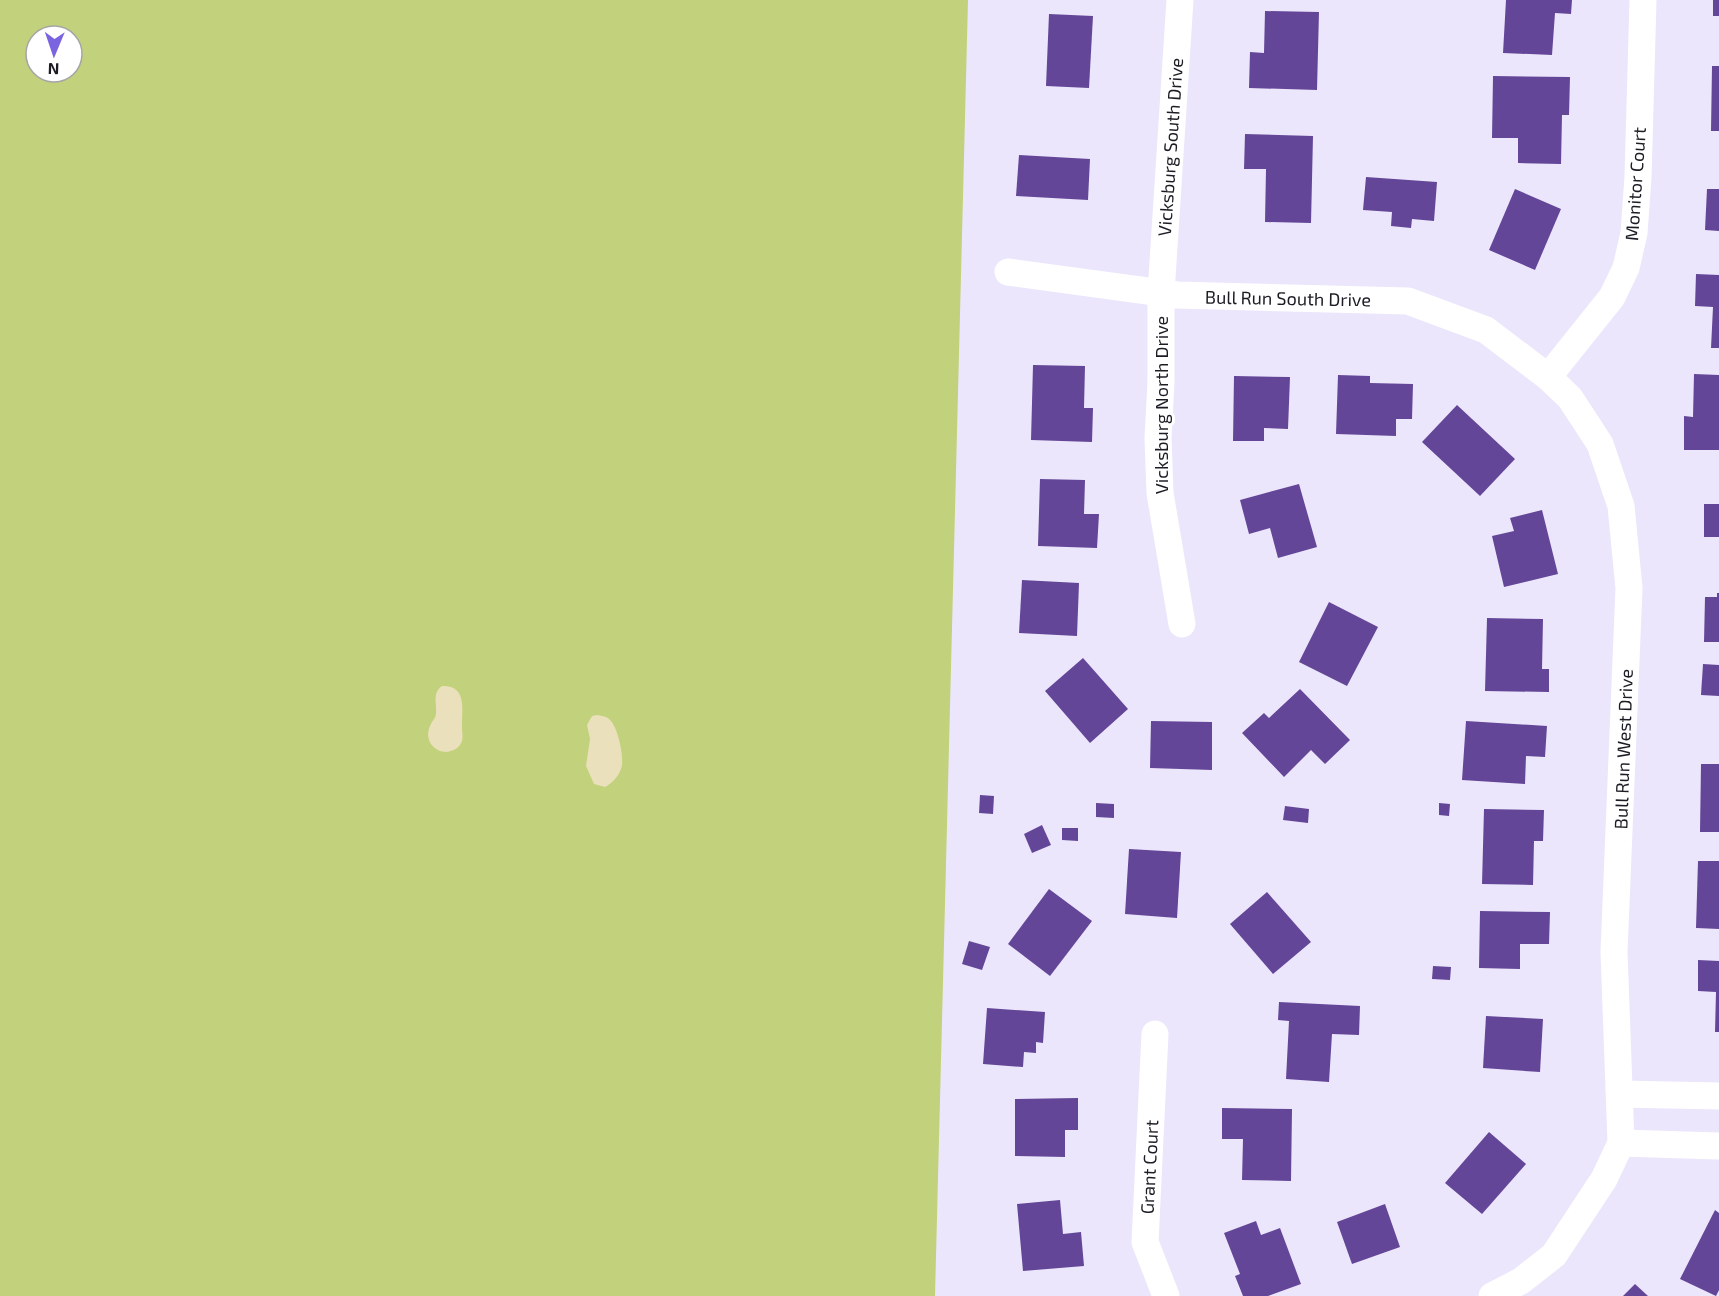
<svg xmlns="http://www.w3.org/2000/svg" width="1719" height="1296" viewBox="0 0 1719 1296" font-family="'Exo 2',sans-serif">
  <style>
    .green { fill: #c2d17b; fill-rule: evenodd }
    .sand { fill: #eae0bb }
    .building { fill: #634697 }
    .lines { fill: none; stroke-linecap: round; stroke-linejoin: round }
    .street { stroke: #fff; stroke-width: 27 }
    .labels { text-anchor: middle; dominant-baseline: central; stroke-width: 6; stroke-linejoin: round; paint-order: stroke }
    .street-label { font-size: 18px; fill: #1d1b23; stroke: #fff }
  </style>
  <rect width="100%" height="100%" fill="#ece6fc"/>
  <path class="green" d="M0,0H968L935,1296H0ZM36,36H72V72H36Z"/>
  <g class="sand">
    <path d="M442,686C467,685 462,709 462,726C462,733 464,740 460,745C457,749 452,751 447,752C433,752 424,739 430,726C432,721 436,718 436,713C437,703 432,693 442,686Z"/>
    <path d="M597,715C602,716 607,716 610,720C618,727 625,759 621,769C618,777 612,783 605,787L594,784L586,766L590,739L587,725L592,716Z"/>
  </g>
  <g class="building">
    <path d="M1506,0H1572L1571,14L1555,13L1552,55L1503,53Z"/>
    <rect x="1713" y="0" width="6" height="16"/>
    <path d="M1265,11L1319,12L1317,90L1249,88L1250,52L1264,53Z"/>
    <path d="M1049,14L1093,16L1089,88L1046,86Z"/>
    <path d="M1712,66H1719V131H1711Z"/>
    <path d="M1493,76L1570,77L1569,115H1562L1561,164L1518,163V138H1492Z"/>
    <path d="M1245,134L1313,136L1311,223L1265,222L1266,169H1244Z"/>
    <path d="M1019,155L1090,159L1088,200L1016,196Z"/>
    <path d="M1366,177L1437,182L1434,221L1412,219L1411,228L1391,226L1392,212L1363,210Z"/>
    <path d="M1515,189L1561,209L1535,270L1489,250Z"/>
    <path d="M1707,189H1719V231L1705,230Z"/>
    <path d="M1696,274L1719,275V348H1711L1713,307L1695,306Z"/>
    <path d="M1033,365L1085,366L1084,408H1093L1092,442L1031,440Z"/>
    <path d="M1694,374L1719,375V450H1684V416L1693,417Z"/>
    <path d="M1338,375L1370,376V383L1413,384L1412,419H1396V436L1336,434Z"/>
    <path d="M1234,376L1290,377L1288,429L1264,428V441H1233Z"/>
    <path d="M1457,405L1515,459L1480,496L1422,442Z"/>
    <path d="M1040,479L1085,480L1084,514H1099L1097,548L1038,546Z"/>
    <path d="M1299,484L1317,547L1278,558L1270,528L1249,534L1240,500Z"/>
    <rect x="1704" y="504" width="15" height="33"/>
    <path d="M1542,510L1558,574L1504,587L1492,536L1514,531L1510,518Z"/>
    <path d="M1022,580L1079,583L1077,636L1019,633Z"/>
    <path d="M1717,593H1719V642H1704L1705,597H1717Z"/>
    <path d="M1329,602L1378,627L1347,686L1299,662Z"/>
    <path d="M1487,618L1543,619L1542,669H1549V692L1485,691Z"/>
    <path d="M1083,658L1128,709L1090,743L1045,691Z"/>
    <path d="M1703,664L1719,665V696L1701,695Z"/>
    <path d="M1300,689L1350,740L1325,764L1311,750L1284,777L1242,733L1264,713L1269,718Z"/>
    <path d="M1151,721L1212,722V770L1150,768Z"/>
    <path d="M1466,721L1547,726L1545,757L1526,756L1525,784L1462,780Z"/>
    <path d="M1701,764H1719V832H1700Z"/>
    <path d="M980,795L994,796L993,814L979,813Z"/>
    <path d="M1096,803L1114,804V818L1096,817Z"/>
    <path d="M1439,803L1450,804L1449,816L1439,815Z"/>
    <path d="M1285,806L1309,809L1308,823L1283,820Z"/>
    <path d="M1484,809L1544,810L1543,841H1534L1533,885L1482,884Z"/>
    <path d="M1042,825L1051,845L1032,853L1024,834Z"/>
    <path d="M1062,828H1078V841L1062,840Z"/>
    <path d="M1129,849L1181,852L1177,918L1125,914Z"/>
    <path d="M1698,861H1719V929L1696,928Z"/>
    <path d="M1049,889L1092,921L1050,976L1008,944Z"/>
    <path d="M1267,892L1311,942L1273,974L1230,924Z"/>
    <path d="M1480,911L1550,912L1549,944H1520V969L1479,968Z"/>
    <path d="M969,941L990,947L982,970L962,964Z"/>
    <path d="M1698,960L1719,961V1032H1715L1716,992L1698,991Z"/>
    <path d="M1433,966L1451,967L1450,980L1432,979Z"/>
    <path d="M1279,1002L1360,1006L1359,1035L1332,1034L1329,1082L1286,1079L1289,1021L1278,1020Z"/>
    <path d="M987,1008L1045,1012L1043,1043L1036,1042V1053L1024,1052L1023,1067L983,1064Z"/>
    <path d="M1486,1016L1543,1019L1540,1072L1483,1068Z"/>
    <path d="M1078,1098V1130H1065V1157L1015,1156V1099Z"/>
    <path d="M1222,1108L1292,1109L1291,1181L1242,1180L1243,1139H1222Z"/>
    <path d="M1489,1132L1526,1164L1482,1214L1445,1183Z"/>
    <path d="M1060,1200L1063,1234L1081,1232L1084,1266L1023,1271L1017,1204Z"/>
    <path d="M1385,1204L1400,1247L1352,1264L1337,1222Z"/>
    <path d="M1715,1210L1719,1213V1290L1716,1296L1680,1279Z"/>
    <path d="M1256,1221L1261,1235L1280,1228L1301,1284L1268,1296H1243L1235,1276L1240,1274L1224,1233Z"/>
    <path d="M1635,1284L1648,1296H1623Z"/>
  </g>
  <g class="lines">
    <g class="street">
      <path d="M1180,0L1161,293V382L1158,438L1160,493L1182,624"/>
      <path d="M1008,272L1177,295L1408,301L1486,330L1548,377L1570,398L1600,444L1621,506L1629,588L1614,952L1621,1143L1604,1179L1554,1255L1521,1281L1492,1296"/>
      <path d="M1548,377L1612,297L1626,268L1634,233L1638,177L1643,0"/>
      <path d="M1155,1034L1145,1242L1166,1296"/>
      <path d="M1620,1094L1719,1096"/>
      <path d="M1621,1143L1719,1146"/>
    </g>
  </g>
  <g class="labels">
    <g class="street-label">
      <text transform="translate(1170 147) rotate(-86)">Vicksburg South Drive</text>
      <text transform="translate(1635 184) rotate(-86)">Monitor Court</text>
      <text transform="translate(1288 298) rotate(1)">Bull Run South Drive</text>
      <text transform="translate(1161 405) rotate(-90)">Vicksburg North Drive</text>
      <text transform="translate(1623 749) rotate(-88)">Bull Run West Drive</text>
      <text transform="translate(1149 1167) rotate(-87)">Grant Court</text>
    </g>
  </g>
  <g transform="translate(54 54) rotate(182)"><circle r="28" fill="#ffffff" stroke="#a5a4a7" stroke-width="1.5"/>
  <path d="M0-4.5L10 22L0 15L-10 22Z" fill="#7b64df"/>
  <text y="-9" font-size="16" font-weight="bold" text-anchor="middle" fill="#1d1b23">N</text>
  </g>
</svg>
